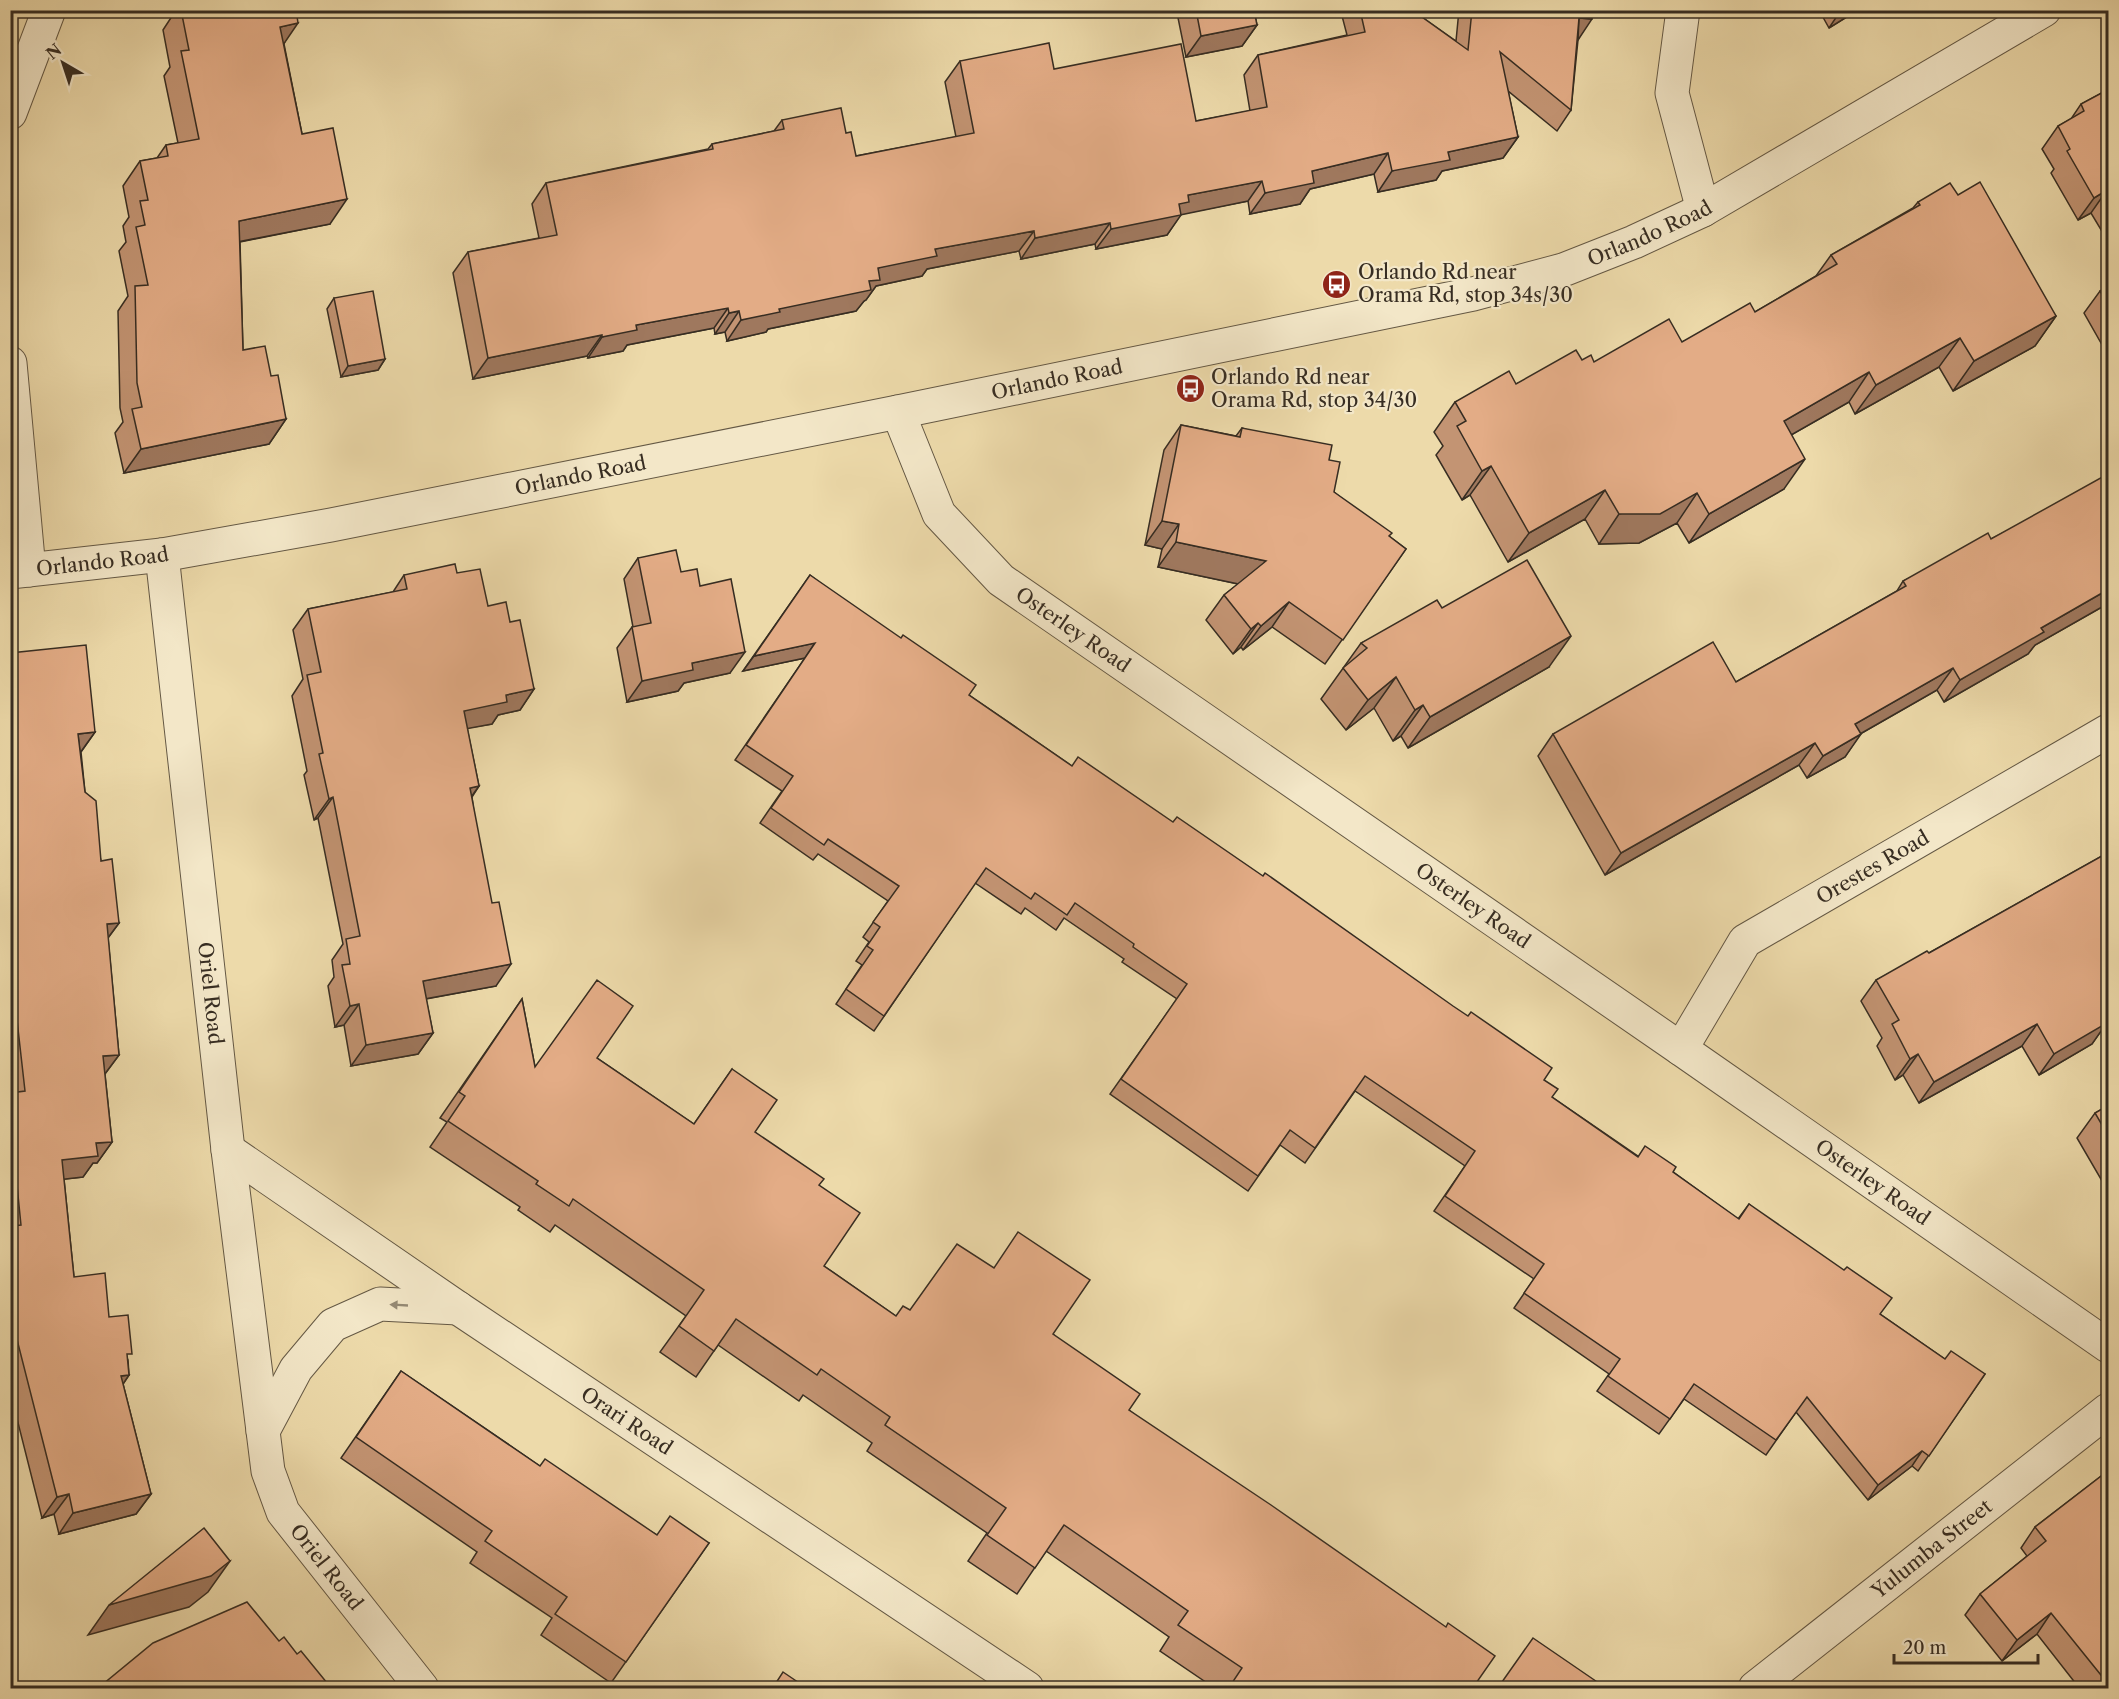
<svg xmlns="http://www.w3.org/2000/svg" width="2119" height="1699" viewBox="0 0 2119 1699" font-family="'Libre Caslon Text',serif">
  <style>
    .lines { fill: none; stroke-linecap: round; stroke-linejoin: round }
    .street-casing { stroke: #645844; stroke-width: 35 }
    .street { stroke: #f3e7c8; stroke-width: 33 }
    .wall { fill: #c39473; stroke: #372d22; stroke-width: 1.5 }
    .shaded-wall { fill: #9f785e; stroke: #372d22; stroke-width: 1.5 }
    .building { fill: #e3ac86; stroke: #372d22; stroke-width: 1.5 }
    .oneway { fill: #958a75 }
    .labels { text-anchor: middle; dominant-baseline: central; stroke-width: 4.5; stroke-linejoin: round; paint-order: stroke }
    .street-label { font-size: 20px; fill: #372d22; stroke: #f3e7c8 }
    .poi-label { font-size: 20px; fill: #372d22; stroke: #f3e7c8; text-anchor: start }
  </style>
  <rect width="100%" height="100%" fill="#eddaaa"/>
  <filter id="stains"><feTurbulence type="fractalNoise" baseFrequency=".00333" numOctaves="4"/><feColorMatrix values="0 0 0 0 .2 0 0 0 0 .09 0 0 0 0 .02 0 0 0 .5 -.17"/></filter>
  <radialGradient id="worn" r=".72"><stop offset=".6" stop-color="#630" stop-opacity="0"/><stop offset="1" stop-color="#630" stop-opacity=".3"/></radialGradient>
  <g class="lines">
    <defs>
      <g id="street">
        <path d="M1683,10L1672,93L1703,210"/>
        <path d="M10,113L49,10"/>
        <path d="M10,363L29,570"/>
        <path id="s1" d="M898,412L939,514L1001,580L1681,1049L2108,1346"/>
        <path id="s2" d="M162,555L228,1150L268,1471L283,1512L422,1688"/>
        <path id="s3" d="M10,572L162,555L331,525L898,412L1473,294L1563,270L1634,242L1703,210L2044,10"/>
        <path id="s4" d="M1681,1049L1745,941L2108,731"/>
        <path id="s5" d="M228,1150L458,1308L1027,1688"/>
        <path d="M263,1431L296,1369L333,1325L380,1304L458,1308"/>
        <path id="s6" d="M1755,1688L2108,1410"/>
      </g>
    </defs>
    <use href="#street" class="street-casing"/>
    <use href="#street" class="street"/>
  </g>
  <g class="wall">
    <path d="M176,10H296L284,44L302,134L330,224L240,242L243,350L271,376L286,419L269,444L124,473L115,433L123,422L120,408L118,311L128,296L119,251L126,242L123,226L129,217L123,186L140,161L157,158L166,145L178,143L164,76L170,67L163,30Z"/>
    <path d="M1179,10H1254L1257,25L1242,46L1186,57L1177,13Z"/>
    <path d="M1346,10H1412L1456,41L1459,10H1593L1578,40L1571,110L1557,131L1508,91L1518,137L1503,158L1442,171L1436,180L1378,192L1374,174L1310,189L1300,204L1250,214L1248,201L1181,214L1167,235L1096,249L1095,244L1021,259L1019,251L927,269L922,276L876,286L866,300L864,301L856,311L768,329L766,332L727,341L725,332L715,334L714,328L627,345L623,351L588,358L587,356L473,379L453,273L468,252L539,238L532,204L546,183L708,149L712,144L774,131L782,120L846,133L856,156L956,137L945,82L960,61L1054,69L1196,121L1250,111L1244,75L1258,55L1347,35L1342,16Z"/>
    <path d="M1819,10H1858L1829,28Z"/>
    <path d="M2109,89V243L2091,213L2078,220L2051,173L2054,169L2042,149L2058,126L2071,119L2081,104Z"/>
    <path d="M1958,195L2056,316L2035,346L1953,391L1939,367L1855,414L1849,402L1791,435L1784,489L1689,543L1677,523L1639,543L1599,544L1585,519L1508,562L1470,495L1462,500L1436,455L1443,446L1434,432L1455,402L1516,384L1582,360L1594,362L1682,342L1755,312L1816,276L1831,255L1913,208L1918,202Z"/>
    <path d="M2109,286V348L2105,350L2084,313L2100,291Z"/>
    <path d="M334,298L385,359L378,370L341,377L327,309Z"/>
    <path d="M1181,425L1236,436L1242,428L1329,460L1334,492L1389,536L1406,549L1325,664L1272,627L1243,650L1241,647L1233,654L1206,620L1224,595L1238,584L1158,567L1162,549L1145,545L1164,450Z"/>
    <path d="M2109,479V603L2035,645L2028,654L1944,702L1937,690L1860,734L1845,757L1807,778L1799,765L1605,875L1538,756L1553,734L1736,682L1897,591L1903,581L1991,539Z"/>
    <path d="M638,558L681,572L700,586L730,673L684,683L678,691L627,702L617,648L632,627H633L624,579Z"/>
    <path d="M457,573L488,606L510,622L534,689L520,710L498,715L492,724L467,728L479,786L472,797L496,986L426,999L433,1033L418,1054L351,1066L344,1025L335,1027L328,986L334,977L332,960L343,944L318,818L314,820L304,775L307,771L292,696L303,679L293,630L308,609L393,592L404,575Z"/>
    <path d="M810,575L969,695L1072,766L1544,1080L1552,1097L1638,1156L1673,1172L1738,1219L1749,1204L1880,1314L1945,1359L1985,1374L1918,1471L1912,1466L1868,1500L1796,1412L1766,1455L1684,1399L1659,1434L1597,1391L1609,1374L1514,1308L1534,1279L1434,1211L1465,1166L1355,1091L1305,1163L1280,1145L1248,1191L1110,1094L1177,999L1122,962L1124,959L1064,918L1056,930L1025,908L1021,914L975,883L874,1031L836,1004L862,965L856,961L869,942L863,937L888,901L818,854L813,860L760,823L782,791L735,760L805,658L743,671Z"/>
    <path d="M1442,608L1549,667L1408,748L1401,736L1393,741L1374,708L1346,730L1321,699L1361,643Z"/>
    <path d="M10,653L95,732L81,752L85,792L101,861L119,923L108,938L119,1055L105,1074L112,1142L97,1163H93L83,1177L64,1179L74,1277L109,1317L128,1360L129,1375L123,1384L151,1494L136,1514L59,1534L54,1514L42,1518L10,1391Z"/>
    <path d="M2109,852V1027L2101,1031L2092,1044L2039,1075L2022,1046L1919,1103L1903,1075L1895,1080L1877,1046L1882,1038L1861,1001L1876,980L1929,953Z"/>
    <path d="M522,999L535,1067L597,1058L694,1124L732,1069L755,1132L819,1185L824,1266L896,1316L910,1310L1053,1334L1129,1410L1472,1689H1216L1160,1651L1169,1637L1046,1551L1017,1594L968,1561L987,1533L867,1451L872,1443L803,1395L799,1401L718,1345L696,1377L660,1352L686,1316L555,1225L550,1232L518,1210L520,1207L430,1147L447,1122L440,1118Z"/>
    <path d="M2109,1105V1193L2077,1138L2095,1113Z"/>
    <path d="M401,1371L540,1466L657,1535L709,1543L611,1683L541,1635L552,1618L470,1563L477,1552L341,1458Z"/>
    <path d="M2109,1470V1689H2080L2037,1634L2002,1661L1965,1615L1980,1594L2027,1556L2021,1548L2035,1527Z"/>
  </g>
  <g class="shaded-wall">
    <path d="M1841,10H1858L1829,28Z"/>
    <path d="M1579,18L1592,19L1578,40Z"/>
    <path d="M298,23L281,48L280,27Z"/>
    <path d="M1257,25L1242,46L1186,57L1201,36Z"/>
    <path d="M1518,137L1503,158L1442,171L1436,180L1378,192L1392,171L1448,152Z"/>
    <path d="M1388,153L1374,174L1310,189L1300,204L1250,214L1265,193L1312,171Z"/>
    <path d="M1262,181L1248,201L1180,215H1181L1167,235L1096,249L1111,229L1188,195Z"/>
    <path d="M2107,190L2091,213L2078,220L2094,198Z"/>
    <path d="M347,199L330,224L222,245L239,221Z"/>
    <path d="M1110,223L1095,244L1021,259L1035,238Z"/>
    <path d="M1034,231L1019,251L927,269L922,276L876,286L866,300L864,301L856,311L768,329L766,332L727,341L741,320L779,309L878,268L935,249Z"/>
    <path d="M728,308L714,328L627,345L623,351L588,358L602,337L636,325Z"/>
    <path d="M739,311L725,332L715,334L729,313Z"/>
    <path d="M2056,316L2035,346L1953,391L1974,361Z"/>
    <path d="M602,335L587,356L473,379L488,358Z"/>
    <path d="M1960,338L1939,367L1855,414L1876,385Z"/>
    <path d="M385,359L378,370L341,377L348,366Z"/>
    <path d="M1869,372L1849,402L1763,451L1784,421Z"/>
    <path d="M286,419L269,444L124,473L141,449Z"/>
    <path d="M1805,459L1784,489L1689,543L1709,514Z"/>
    <path d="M1491,466L1470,495L1462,500L1482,471Z"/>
    <path d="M1605,490L1585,519L1508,562L1529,533Z"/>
    <path d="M1697,493L1677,523L1639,543L1599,544L1619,514Z"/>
    <path d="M1162,521L1179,524L1162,549L1145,545Z"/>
    <path d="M1176,542L1266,561L1248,586L1158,567Z"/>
    <path d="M2109,589V603L2035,645L2028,654L1944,702L1960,680L2041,628Z"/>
    <path d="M1289,602L1272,627L1243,650L1261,626Z"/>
    <path d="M1258,623L1241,647L1233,654L1251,629Z"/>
    <path d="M1571,636L1549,667L1408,748L1430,717Z"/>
    <path d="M815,643L805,658L743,671L754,656Z"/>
    <path d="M745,652L730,673L684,683L678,691L627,702L642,681L692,663Z"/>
    <path d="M1953,668L1937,690L1839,746L1855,724Z"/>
    <path d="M1396,677L1374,708L1346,730L1368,700Z"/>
    <path d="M534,689L520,710L498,715L492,724L449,732L464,711L506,695Z"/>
    <path d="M1423,705L1401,736L1393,741L1415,710Z"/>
    <path d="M95,732L80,753L78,734Z"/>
    <path d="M1861,734L1845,757L1807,778L1823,756Z"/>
    <path d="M1815,743L1799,765L1605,875L1621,853Z"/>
    <path d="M479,786L464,807L470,788Z"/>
    <path d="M333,797L318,818L314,820L329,799Z"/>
    <path d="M119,923L104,943L107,924Z"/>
    <path d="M511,964L496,986L408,1002L423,981Z"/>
    <path d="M359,1004L344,1025L335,1027L350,1006Z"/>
    <path d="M2109,1014V1027L2101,1031L2092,1044L2039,1075L2054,1054Z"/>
    <path d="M2037,1024L2022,1046L1919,1103L1934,1082Z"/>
    <path d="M433,1033L418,1054L351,1066L366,1045Z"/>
    <path d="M1918,1054L1903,1075L1895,1080L1910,1059Z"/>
    <path d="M119,1055L104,1075L103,1056Z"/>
    <path d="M112,1142L97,1163H93L83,1177L48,1181L62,1160L96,1143Z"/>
    <path d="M129,1375L115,1396L121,1376Z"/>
    <path d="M1922,1451L1912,1466L1868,1500L1878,1485Z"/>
    <path d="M69,1494L54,1514L42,1518L57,1497Z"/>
    <path d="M151,1494L136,1514L59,1534L73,1513Z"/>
    <path d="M230,1561L208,1592L189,1607L88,1635L109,1605Z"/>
    <path d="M2051,1613L2037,1634L2002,1661L2017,1640Z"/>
  </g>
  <g class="building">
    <path d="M181,10H296L298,23L280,27L302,134L333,128L347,199L239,221L243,350L265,346L271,376L278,375L286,419L141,449L132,409L142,407L137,383L135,286L148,285L136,227L145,225L140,201L148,200L140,161L168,156L166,145L199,139L181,51L189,50Z"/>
    <path d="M1196,10H1254L1257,25L1201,36Z"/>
    <path d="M1360,10H1412L1468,50L1472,10H1593L1592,19L1579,18L1571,110L1500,52L1518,137L1448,152L1450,160L1392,171L1388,153L1312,171L1314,183L1265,193L1262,181L1188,195L1189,202L1179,204L1181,215L1111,229L1110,223L1035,238L1034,231L935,249L937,256L878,268L880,280L869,281L871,290L779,309L780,312L741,320L739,311L729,313L728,308L636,325L637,330L602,337V335L488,358L468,252L557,235L546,183L713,149L712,144L784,129L782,120L841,108L846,133L851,132L856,156L974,133L960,61L1049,43L1054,69L1181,44L1196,121L1267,107L1258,55L1365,32Z"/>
    <path d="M2109,89V193L2107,190L2094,198L2067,151L2070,149L2058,126L2084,111L2081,104Z"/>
    <path d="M1980,182L2056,316L1974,361L1960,338L1876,385L1869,372L1784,421L1805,459L1709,514L1697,493L1660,514H1619L1605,490L1529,533L1491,466L1482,471L1457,426L1466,421L1455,402L1509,371L1516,384L1576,350L1582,360L1591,355L1594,362L1669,319L1682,342L1750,303L1755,312L1837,264L1831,255L1920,205L1918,202L1950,183L1958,195Z"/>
    <path d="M2109,286V306L2100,291Z"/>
    <path d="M373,291L385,359L348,366L334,298Z"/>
    <path d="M1181,425L1240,437L1242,428L1332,445L1329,460L1340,462L1334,492L1392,533L1389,536L1406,549L1343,640L1289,602L1261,626L1258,623L1251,629L1224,595L1266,561L1176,542L1179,524L1162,521Z"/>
    <path d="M2106,475L2109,479V589L2041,628L2044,632L1960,680L1953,668L1855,724L1861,734L1823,756L1815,743L1621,853L1553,734L1713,642L1736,682L1906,586L1903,581L1988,533L1991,539Z"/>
    <path d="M676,550L681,572L697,569L700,586L731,579L745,652L692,663L693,670L642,681L632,627L651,623L638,558Z"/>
    <path d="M1527,560L1571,636L1430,717L1423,705L1415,710L1396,677L1368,700L1343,668L1367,648L1361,643L1437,600L1442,608Z"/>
    <path d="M455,564L457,573L480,569L488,606L506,602L510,622L520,620L534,689L506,695L507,702L464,711L479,786L470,788L492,903L499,902L511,964L423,981L433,1033L366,1045L359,1004L350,1006L342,965L350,964L346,939L360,936L333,797L329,799L319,754L323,753L307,675L321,672L308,609L407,589L404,575Z"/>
    <path d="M810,575L901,638L903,635L976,685L969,695L1072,766L1078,757L1173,822L1177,817L1263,876L1265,873L1453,1006L1468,1016L1471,1012L1552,1068L1544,1080L1558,1089L1552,1097L1638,1157L1645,1146L1676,1167L1673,1172L1739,1219L1749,1204L1844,1270L1847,1267L1892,1298L1880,1314L1945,1359L1951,1351L1985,1374L1929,1456L1922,1451L1878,1485L1807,1397L1776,1440L1694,1384L1670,1419L1608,1376L1620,1359L1524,1293L1544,1264L1445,1196L1475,1151L1365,1076L1315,1148L1290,1130L1258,1176L1121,1079L1187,984L1133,947L1134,944L1075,903L1067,915L1035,893L1031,899L986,868L884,1016L846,989L873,950L867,946L880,927L873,922L899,886L828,839L824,845L771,808L793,776L746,745L815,643L754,656Z"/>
    <path d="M86,645L95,732L78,734L85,792L96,801L101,861L112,859L119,923L107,924L119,1055L103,1056L112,1142L96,1143L98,1156L62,1160L74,1277L105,1273L109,1317L128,1315L132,1354H127L129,1375L121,1376L151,1494L73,1513L69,1494L57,1497L10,1312V1226L21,1225L10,1116V1093L25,1091L10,958V653Z"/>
    <path d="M2109,852V1014L2104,1017L2107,1023L2054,1054L2037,1024L1934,1082L1918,1054L1910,1059L1892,1024L1899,1020L1876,980L1927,951L1929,953Z"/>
    <path d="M597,980L633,1006L597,1058L694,1124L732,1069L777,1100L755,1132L824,1179L819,1185L860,1213L824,1266L896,1316L903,1306L910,1310L957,1244L994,1268L1018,1232L1090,1280L1053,1334L1140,1394L1129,1410L1271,1505L1446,1627L1448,1623L1495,1656L1472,1689H1228L1242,1668L1178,1625L1188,1611L1064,1525L1035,1568L987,1535L1006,1508L885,1425L890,1417L821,1369L817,1375L736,1319L714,1351L679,1326L704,1290L573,1199L569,1206L536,1184L538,1181L448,1121L465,1096L459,1092L522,999L535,1067Z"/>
    <path d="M2109,1105V1137L2095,1113Z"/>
    <path d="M401,1371L540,1466L545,1459L657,1535L670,1516L709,1543L626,1662L555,1614L567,1597L485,1541L492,1531L356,1437Z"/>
    <path d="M2109,1470V1685L2051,1613L2017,1640L1980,1594L2046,1541L2035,1527Z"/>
    <path d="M204,1528L230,1561L211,1576L109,1605Z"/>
    <path d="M247,1602L279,1641L284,1637L297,1654L301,1651L332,1689H97L153,1643Z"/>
    <path d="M1533,1638L1606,1688L1605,1689H1497Z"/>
    <path d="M783,1672L808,1689H772Z"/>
  </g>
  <defs><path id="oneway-solid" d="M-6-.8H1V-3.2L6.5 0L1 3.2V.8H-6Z" transform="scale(1.5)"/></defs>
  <use class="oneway" href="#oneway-solid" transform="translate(399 1305) rotate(-177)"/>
  <defs>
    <symbol id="bus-disc" viewBox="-11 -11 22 22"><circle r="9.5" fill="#8f2418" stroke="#f3e7c8"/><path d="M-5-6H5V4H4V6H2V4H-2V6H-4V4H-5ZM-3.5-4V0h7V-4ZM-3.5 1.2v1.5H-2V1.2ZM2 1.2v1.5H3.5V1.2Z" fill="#fff"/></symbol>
  </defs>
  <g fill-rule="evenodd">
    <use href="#bus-disc" x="1320" y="268" width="33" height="33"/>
    <use href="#bus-disc" x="1174" y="372" width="33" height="33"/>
  </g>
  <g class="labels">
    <g class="street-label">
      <text stroke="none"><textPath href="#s3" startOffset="1677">Orlando Road</textPath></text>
      <text stroke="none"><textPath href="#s3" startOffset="1065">Orlando Road</textPath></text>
      <text stroke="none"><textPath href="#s3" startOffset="579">Orlando Road</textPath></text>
      <text stroke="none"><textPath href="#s3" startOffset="93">Orlando Road</textPath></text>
      <text stroke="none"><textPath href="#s1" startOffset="288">Osterley Road</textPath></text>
      <text stroke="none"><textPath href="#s4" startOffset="273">Orestes Road</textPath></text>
      <text stroke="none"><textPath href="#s1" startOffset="774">Osterley Road</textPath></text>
      <text stroke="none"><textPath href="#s2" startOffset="441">Oriel Road</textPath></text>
      <text stroke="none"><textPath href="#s1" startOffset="1260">Osterley Road</textPath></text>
      <text stroke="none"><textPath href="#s5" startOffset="482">Orari Road</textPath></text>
      <text stroke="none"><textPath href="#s6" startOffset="225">Yulumba Street</textPath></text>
      <text stroke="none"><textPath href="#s2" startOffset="1036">Oriel Road</textPath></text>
    </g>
    <g class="poi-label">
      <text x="1358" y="272">Orlando Rd near<tspan x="1358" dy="23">Orama Rd, stop 34s/30</tspan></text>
      <text x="1211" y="377">Orlando Rd near<tspan x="1211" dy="23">Orama Rd, stop 34/30</tspan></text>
    </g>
  </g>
  <rect width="2119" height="1699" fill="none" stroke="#eddaaa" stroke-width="36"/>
  <rect x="12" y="12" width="2095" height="1675" fill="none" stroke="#372d22" stroke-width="3"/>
  <rect x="18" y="18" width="2083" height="1663" fill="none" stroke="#372d22" stroke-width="1.5"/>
  <g transform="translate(63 63) rotate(321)" stroke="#f3e7c8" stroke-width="4.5" paint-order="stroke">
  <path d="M0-4.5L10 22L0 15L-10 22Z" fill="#372d22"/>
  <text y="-9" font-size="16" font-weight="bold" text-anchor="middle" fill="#372d22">N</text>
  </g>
  <path d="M1894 1654v9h144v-9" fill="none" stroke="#372d22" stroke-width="3"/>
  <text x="1903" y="1654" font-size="18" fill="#372d22" stroke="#f3e7c8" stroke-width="4.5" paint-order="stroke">20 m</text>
  <rect width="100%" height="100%" filter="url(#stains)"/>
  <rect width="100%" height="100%" fill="url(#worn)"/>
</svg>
